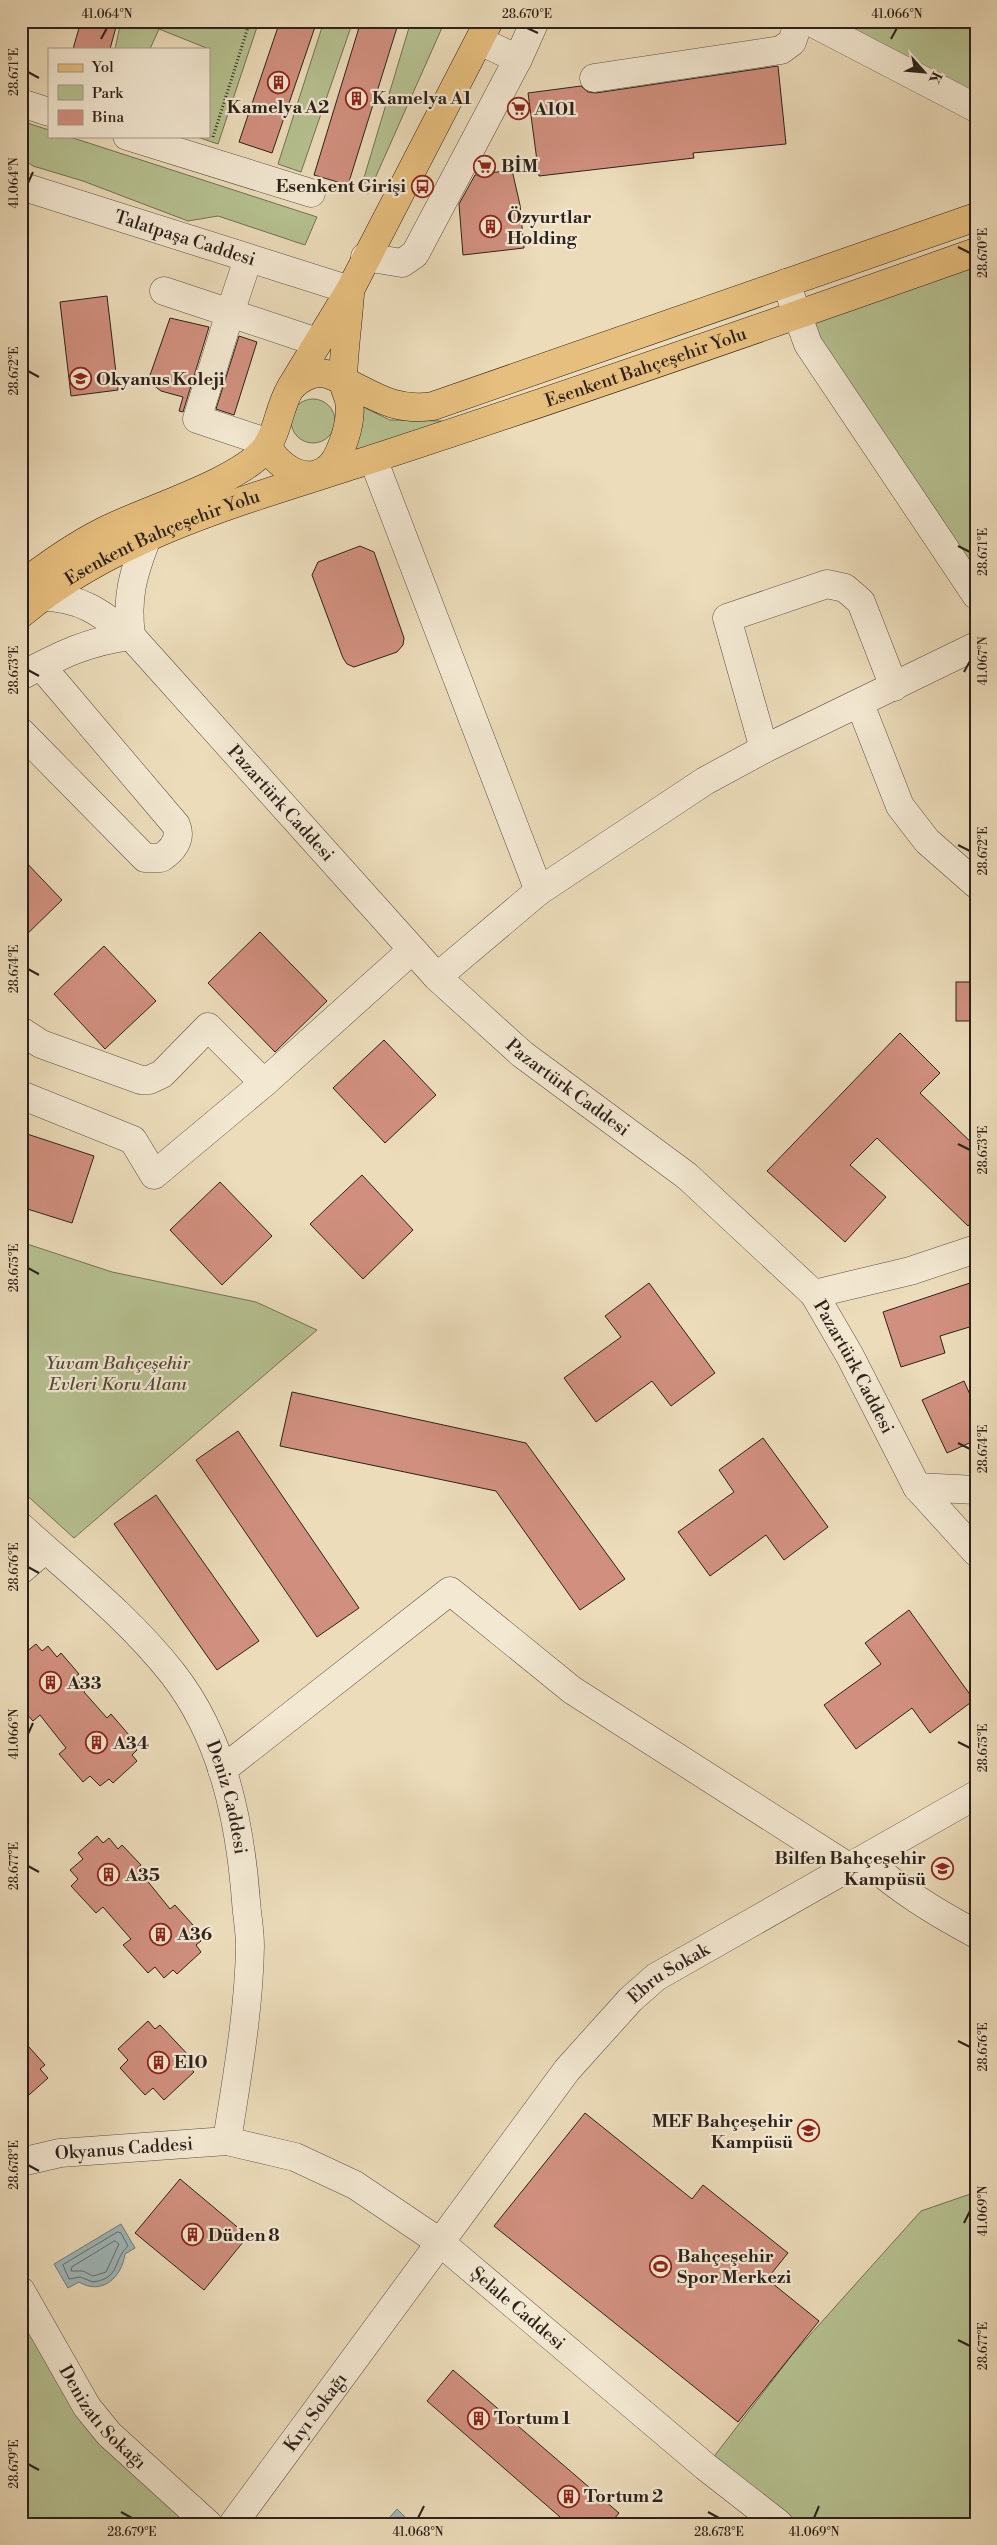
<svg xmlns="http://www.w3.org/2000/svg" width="997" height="2545" viewBox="0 0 997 2545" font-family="'Libre Bodoni',serif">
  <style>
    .green { fill: #b6c191; stroke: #727256 }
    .water { fill: #9fb8bb; stroke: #717c7b }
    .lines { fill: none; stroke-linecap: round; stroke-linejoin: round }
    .shore { stroke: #666d6c; stroke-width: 1 }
    .building { fill: #d1907f; stroke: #2d221c }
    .minor-casing { stroke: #5d5044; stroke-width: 29 }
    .major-casing { stroke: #2d221c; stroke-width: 29 }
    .path { stroke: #2d221c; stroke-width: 3; stroke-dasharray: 1 2.5; stroke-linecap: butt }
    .minor { stroke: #f3e8d2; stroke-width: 28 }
    .major { stroke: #e6be7d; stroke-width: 28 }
    .ticks { fill: none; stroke: #2d221c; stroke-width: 2 }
    .labels { text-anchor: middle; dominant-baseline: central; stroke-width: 4.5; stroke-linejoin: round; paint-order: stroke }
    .poi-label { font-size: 18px; font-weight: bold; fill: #2d221c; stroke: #f3e8d2; text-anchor: start }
    .street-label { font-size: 18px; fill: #2d221c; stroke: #f3e8d2 }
    .park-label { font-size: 18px; font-style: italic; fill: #4f4a39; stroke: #f3e8d2 }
    .neatline { fill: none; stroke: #2d221c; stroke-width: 2 }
    .ticks-label { font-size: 12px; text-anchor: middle; fill: #2d221c }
  </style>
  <rect width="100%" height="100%" fill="#ecdcba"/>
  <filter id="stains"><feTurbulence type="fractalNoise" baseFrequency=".004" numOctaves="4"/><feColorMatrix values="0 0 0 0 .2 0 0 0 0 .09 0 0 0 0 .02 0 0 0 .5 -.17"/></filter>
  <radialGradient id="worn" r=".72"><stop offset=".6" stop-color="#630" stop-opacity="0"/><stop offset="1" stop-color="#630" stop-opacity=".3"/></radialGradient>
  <g class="green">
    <path d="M121,21H259L218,144L194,136H209V49L159,29L150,49H115Z"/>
    <path d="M324,21H353L301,172L278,164Z"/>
    <path d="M411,21H445L368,194L360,191Z"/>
    <path d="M810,21H976V107Z"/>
    <path d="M21,121L49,130V136H67L317,217L305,245L218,216L188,221L83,181L33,166L21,158Z"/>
    <path d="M976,252V597L797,316Z"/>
    <circle cx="313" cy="421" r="22"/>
    <path d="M361,406L390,420L442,421L345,459Z"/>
    <path d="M21,1242L112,1272L256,1302L317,1330L74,1538L21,1490Z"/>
    <path d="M976,2192V2524H759L706,2467L792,2355L921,2211Z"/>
    <path d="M21,2314L191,2524H21Z"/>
  </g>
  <g class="water">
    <path d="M121,2224L135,2248L125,2254C122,2277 102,2296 79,2282L68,2288L54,2264Z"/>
    <path d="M397,2509L412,2524H384Z"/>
  </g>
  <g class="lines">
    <g class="shore">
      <path d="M118,2232L121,2233L128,2246C112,2261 121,2278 93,2282L80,2277L69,2279L63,2265Z"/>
      <path d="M115,2241L119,2244L106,2272L93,2276L83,2271H71L72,2267Z"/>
    </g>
  </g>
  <g class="building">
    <path d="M81,21H97L116,27L110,49H73Z"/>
    <path d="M280,21H317L272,153L239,142Z"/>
    <path d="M361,21H399L348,185L314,175Z"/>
    <path d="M778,66L786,144L693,153L694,158L539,176L528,93L581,86L588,92L596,93Z"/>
    <path d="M512,170L520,205L524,248L463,255L459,204L475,175Z"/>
    <path d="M107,296L118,390L71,396L60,302Z"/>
    <path d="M170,318L209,327L183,412L179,411L183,397L161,391L148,381Z"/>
    <path d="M239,336L257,342L234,415L216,409Z"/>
    <path d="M360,546L374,552L404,638L403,645L397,652L354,667L347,664L343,658L312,575L318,562Z"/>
    <path d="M21,857L62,900L21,940Z"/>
    <path d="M260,932L327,1001L275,1052L208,983Z"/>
    <path d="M104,946L156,1001L105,1049L54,994Z"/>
    <rect x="956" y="982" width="20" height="39"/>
    <path d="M900,1033L940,1073L920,1093L976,1147V1217L968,1226L877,1138L850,1165L886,1197L845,1242L767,1171Z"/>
    <path d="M384,1040L436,1095L385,1143L333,1088Z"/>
    <path d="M21,1132L94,1156L72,1223L21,1207Z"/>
    <path d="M362,1175L413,1230L363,1279L310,1224Z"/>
    <path d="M220,1182L272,1236L222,1285L170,1230Z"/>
    <path d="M976,1281V1325L940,1336L945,1353L901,1367L883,1312Z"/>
    <path d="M649,1283L715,1373L671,1406L652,1381L596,1422L564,1378L621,1337L605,1316Z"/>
    <path d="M964,1381L976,1408V1440L947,1453L922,1400Z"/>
    <path d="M292,1392L526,1443L625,1579L580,1610L496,1491L280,1446Z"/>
    <path d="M238,1431L359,1608L317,1637L196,1460Z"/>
    <path d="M763,1438L828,1527L784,1560L766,1535L710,1576L678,1532L734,1492L719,1470Z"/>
    <path d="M156,1495L259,1641L217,1670L114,1524Z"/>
    <path d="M909,1610L974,1700L930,1733L912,1708L856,1749L824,1705L881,1664L865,1643Z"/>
    <path d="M36,1644L42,1651L48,1646L57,1657L61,1653L79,1674L75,1677L86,1690L84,1692L107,1718L111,1714L129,1735L126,1737L137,1750L132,1755L137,1761L113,1783L109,1779L100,1786L90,1776L83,1782L59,1754L66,1748L40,1715L33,1721L21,1708V1656Z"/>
    <path d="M97,1836L103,1843L109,1838L118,1849L122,1845L141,1865L137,1868L170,1909L175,1905L193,1925L189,1928L201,1941L196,1945L201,1952L177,1974L173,1970L164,1978L155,1967L148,1973L123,1945L131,1939L103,1907L96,1913L71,1886L78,1879L70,1870L83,1859L78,1853Z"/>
    <path d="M148,2021L155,2029L160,2025L192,2059L187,2064L194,2072L164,2100L153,2088L145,2095L120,2068L128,2060L118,2049Z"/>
    <path d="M21,2038L45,2065L40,2069L48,2078L21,2102Z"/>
    <path d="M585,2113L692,2199L703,2185L788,2253L767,2279L819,2321L738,2422L494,2226Z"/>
    <path d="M180,2179L248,2236L204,2290L135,2233Z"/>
    <path d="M453,2370L619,2513L610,2524H568L427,2401Z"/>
  </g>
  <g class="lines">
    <defs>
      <g id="minor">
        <path d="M809,21L976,108"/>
        <path d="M480,41L518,59"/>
        <path d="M594,78L781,50L792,42L799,21"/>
        <path d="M21,103L49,112"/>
        <path d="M127,136L311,193"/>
        <path id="s1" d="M21,186L350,290"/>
        <path d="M365,257L402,263L415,254L518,59L535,21"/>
        <path d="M248,259L230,313L317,342"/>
        <path d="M786,283L808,344L976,595"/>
        <path d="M164,291L230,313L197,419L269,443"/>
        <path d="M373,459L539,891"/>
        <path id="s2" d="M42,597C81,597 101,613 131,636L437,977L522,1054L687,1176L814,1294L850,1356L917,1487L976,1552"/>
        <path d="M131,636C126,597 133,574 147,538"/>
        <path d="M21,676C59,656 87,641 131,636"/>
        <path d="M860,704L900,806L927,841L976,884"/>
        <path d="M21,732L145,858H161C173,850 182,839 176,825L41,666"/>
        <path d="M764,749L727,618L827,584L845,588L861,602L894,687"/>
        <path d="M437,977L539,891L705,781L764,749L976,646"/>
        <path d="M21,1031L41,1044L141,1080H149L162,1074L208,1027L264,1083"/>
        <path d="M21,1095L133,1140L154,1175L264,1083L412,950"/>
        <path d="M814,1294L910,1271L976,1249"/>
        <path d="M917,1487L976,1490"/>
        <path id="s3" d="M21,1527C73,1574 130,1619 173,1674C223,1738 240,1822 246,1901C247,1916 250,1931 250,1946C249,2011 237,2076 227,2141"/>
        <path d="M21,1570L45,1549"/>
        <path d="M222,1770L450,1591L572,1690L850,1868"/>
        <path d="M865,1859C899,1890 935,1912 976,1934"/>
        <path id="s4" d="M21,2162L60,2153L227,2141L295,2157L355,2185L441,2243L706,2467L779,2524"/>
        <path id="s5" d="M21,2291L87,2407L109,2434L208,2524"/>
        <path id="s6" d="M233,2524L567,2070L630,2000L656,1977L976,1795"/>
      </g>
      <g id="major">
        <path d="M291,387L350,290L489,21"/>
        <path d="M269,443C269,453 276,459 283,465C304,482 328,478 339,453C346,437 352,418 349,400C347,393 343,386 343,378C344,350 348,322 350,294"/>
        <path d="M21,585C48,565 74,546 104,531C145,510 239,482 265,449C278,432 279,407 290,389C300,377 315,370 330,375C368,390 390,413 433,406L976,217"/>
        <path id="s7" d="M21,614C119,532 253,498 372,459C574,393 775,323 976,252"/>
      </g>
    </defs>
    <use href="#minor" class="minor-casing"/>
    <use href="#major" class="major-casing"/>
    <path class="path" d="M213,137L250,21"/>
    <use href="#minor" class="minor"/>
    <use href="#major" class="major"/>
  </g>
  <path class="ticks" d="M527,28L538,33M101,39L107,28M891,39L897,28M28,72L39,78M28,183L33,172M958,247L970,253M28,371L39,377M958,546L970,552M28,670L39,676M964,672L970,661M958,845L970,851M28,969L39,975M958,1144L970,1150M28,1268L39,1274M958,1443L970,1449M28,1567L39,1573M28,1734L33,1723M958,1742L970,1748M28,1866L39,1872M958,2041L970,2047M28,2165L39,2171M964,2223L970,2211M958,2340L970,2346M28,2464L39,2470M121,2512L132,2518M708,2512L719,2518M418,2518L424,2506M814,2518L819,2506"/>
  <defs>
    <symbol id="building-ring" viewBox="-11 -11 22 22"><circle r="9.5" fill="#f3e8d2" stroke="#8f2418" stroke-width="1.5"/><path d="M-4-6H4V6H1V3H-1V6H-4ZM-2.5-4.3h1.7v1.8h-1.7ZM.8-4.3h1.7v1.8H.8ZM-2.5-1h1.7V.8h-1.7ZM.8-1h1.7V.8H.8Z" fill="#8f2418"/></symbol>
    <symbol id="supermarket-ring" viewBox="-11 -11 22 22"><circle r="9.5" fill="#f3e8d2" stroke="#8f2418" stroke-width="1.5"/><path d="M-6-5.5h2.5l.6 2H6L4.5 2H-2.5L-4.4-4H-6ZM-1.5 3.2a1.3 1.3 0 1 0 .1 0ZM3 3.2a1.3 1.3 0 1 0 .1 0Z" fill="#8f2418"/></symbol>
    <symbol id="bus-ring" viewBox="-11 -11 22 22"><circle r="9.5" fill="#f3e8d2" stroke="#8f2418" stroke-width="1.5"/><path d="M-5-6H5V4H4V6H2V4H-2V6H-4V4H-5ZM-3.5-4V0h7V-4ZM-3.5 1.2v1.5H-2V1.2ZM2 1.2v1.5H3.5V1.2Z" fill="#8f2418"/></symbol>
    <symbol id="school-ring" viewBox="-11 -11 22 22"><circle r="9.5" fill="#f3e8d2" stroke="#8f2418" stroke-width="1.5"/><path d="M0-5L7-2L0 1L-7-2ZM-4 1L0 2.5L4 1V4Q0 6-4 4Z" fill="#8f2418"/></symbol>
    <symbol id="stadium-ring" viewBox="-11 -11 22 22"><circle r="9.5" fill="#f3e8d2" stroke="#8f2418" stroke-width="1.5"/><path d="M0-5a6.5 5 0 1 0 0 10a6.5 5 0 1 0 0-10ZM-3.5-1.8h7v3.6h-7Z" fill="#8f2418"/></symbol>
  </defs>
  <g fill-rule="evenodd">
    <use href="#building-ring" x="266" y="70" width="25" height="25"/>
    <use href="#building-ring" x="344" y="86" width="25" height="25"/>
    <use href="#supermarket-ring" x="506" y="96" width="25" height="25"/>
    <use href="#supermarket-ring" x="472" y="154" width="25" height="25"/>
    <use href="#bus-ring" x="410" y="174" width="25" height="25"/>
    <use href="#building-ring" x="478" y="214" width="25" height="25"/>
    <use href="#school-ring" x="68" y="366" width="25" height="25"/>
    <use href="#building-ring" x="38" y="1670" width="25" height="25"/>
    <use href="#building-ring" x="84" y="1730" width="25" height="25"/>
    <use href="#school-ring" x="930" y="1856" width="25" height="25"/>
    <use href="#building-ring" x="96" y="1862" width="25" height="25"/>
    <use href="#building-ring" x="148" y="1922" width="25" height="25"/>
    <use href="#building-ring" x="146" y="2050" width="25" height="25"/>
    <use href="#school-ring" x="796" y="2118" width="25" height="25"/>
    <use href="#building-ring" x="180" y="2222" width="25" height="25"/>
    <use href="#stadium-ring" x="648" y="2254" width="25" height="25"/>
    <use href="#building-ring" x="466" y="2406" width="25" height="25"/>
    <use href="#building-ring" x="556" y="2484" width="25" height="25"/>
  </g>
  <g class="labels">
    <g class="poi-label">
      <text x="372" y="98">Kamelya A1</text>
      <text x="278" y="107" text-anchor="middle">Kamelya A2</text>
      <text x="534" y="109">A101</text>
      <text x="501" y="166">BİM</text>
      <text x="406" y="186" text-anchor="end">Esenkent Girişi</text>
      <text x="507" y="217">Özyurtlar<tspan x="507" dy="21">Holding</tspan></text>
      <text x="96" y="379">Okyanus Koleji</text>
      <text x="67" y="1683">A33</text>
      <text x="113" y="1743">A34</text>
      <text x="926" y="1858" text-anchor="end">Bilfen Bahçeşehir<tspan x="926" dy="21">Kampüsü</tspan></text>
      <text x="125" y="1875">A35</text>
      <text x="177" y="1934">A36</text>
      <text x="174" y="2062">E10</text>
      <text x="793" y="2121" text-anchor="end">MEF Bahçeşehir<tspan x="793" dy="21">Kampüsü</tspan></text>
      <text x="208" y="2235">Düden 8</text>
      <text x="677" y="2256">Bahçeşehir<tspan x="677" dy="21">Spor Merkezi</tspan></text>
      <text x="494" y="2418">Tortum 1</text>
      <text x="584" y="2496">Tortum 2</text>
    </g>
    <g class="street-label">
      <text stroke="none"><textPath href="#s1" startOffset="172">Talatpaşa Caddesi</textPath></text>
      <text stroke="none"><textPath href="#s7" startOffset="675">Esenkent Bahçeşehir Yolu</textPath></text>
      <text stroke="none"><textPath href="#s7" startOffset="162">Esenkent Bahçeşehir Yolu</textPath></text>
      <text stroke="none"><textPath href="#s2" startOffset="324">Pazartürk Caddesi</textPath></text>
      <text stroke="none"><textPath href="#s2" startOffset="729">Pazartürk Caddesi</textPath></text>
      <text stroke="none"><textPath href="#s2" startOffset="1134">Pazartürk Caddesi</textPath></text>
      <text stroke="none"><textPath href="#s3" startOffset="348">Deniz Caddesi</textPath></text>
      <text stroke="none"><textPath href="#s6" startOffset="705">Ebru Sokak</textPath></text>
      <text stroke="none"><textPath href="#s4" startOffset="104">Okyanus Caddesi</textPath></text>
      <text stroke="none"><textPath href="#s4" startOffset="548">Şelale Caddesi</textPath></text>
      <text stroke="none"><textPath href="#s6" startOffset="139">Kıyı Sokağı</textPath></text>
      <text stroke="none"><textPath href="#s5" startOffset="151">Denizatı Sokağı</textPath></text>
    </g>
    <g class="park-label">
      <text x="118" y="1363">Yuvam Bahçeşehir<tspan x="118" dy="21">Evleri Koru Alanı</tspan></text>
    </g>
  </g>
  <rect width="997" height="2545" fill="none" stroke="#ecdcba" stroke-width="55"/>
  <rect x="48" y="48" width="162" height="90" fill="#f3e8d2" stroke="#a49989"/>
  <rect x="58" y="64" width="25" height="8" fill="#e6be7d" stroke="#a49989"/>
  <text x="92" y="72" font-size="15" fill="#2d221c">Yol</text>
  <rect x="58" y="85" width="25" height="15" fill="#b6c191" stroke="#a49989"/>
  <text x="92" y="98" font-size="15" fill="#2d221c">Park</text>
  <rect x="58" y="110" width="25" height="15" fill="#d1907f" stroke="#a49989"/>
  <text x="92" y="122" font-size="15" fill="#2d221c">Bina</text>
  <g transform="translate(924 72) rotate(117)" stroke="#f3e8d2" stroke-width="4" paint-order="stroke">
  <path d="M0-4L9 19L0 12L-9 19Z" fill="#2d221c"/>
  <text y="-8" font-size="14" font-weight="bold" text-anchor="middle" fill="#2d221c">K</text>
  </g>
  <rect x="28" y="28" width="942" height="2490" class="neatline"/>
  <g class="ticks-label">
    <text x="107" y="18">41.064°N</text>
    <text x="527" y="18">28.670°E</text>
    <text x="897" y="18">41.066°N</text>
    <text transform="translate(14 72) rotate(-90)" y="4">28.671°E</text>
    <text transform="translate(14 183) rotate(-90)" y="4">41.064°N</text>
    <text transform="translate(983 253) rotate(-90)" y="4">28.670°E</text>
    <text transform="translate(14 371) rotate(-90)" y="4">28.672°E</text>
    <text transform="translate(983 552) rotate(-90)" y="4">28.671°E</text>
    <text transform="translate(983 661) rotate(-90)" y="4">41.067°N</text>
    <text transform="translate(14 670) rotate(-90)" y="4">28.673°E</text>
    <text transform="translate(983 851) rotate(-90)" y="4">28.672°E</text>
    <text transform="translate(14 969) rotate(-90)" y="4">28.674°E</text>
    <text transform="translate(983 1150) rotate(-90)" y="4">28.673°E</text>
    <text transform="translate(14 1268) rotate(-90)" y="4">28.675°E</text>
    <text transform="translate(983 1449) rotate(-90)" y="4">28.674°E</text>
    <text transform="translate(14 1567) rotate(-90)" y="4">28.676°E</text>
    <text transform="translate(14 1734) rotate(-90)" y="4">41.066°N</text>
    <text transform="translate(983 1748) rotate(-90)" y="4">28.675°E</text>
    <text transform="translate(14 1866) rotate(-90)" y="4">28.677°E</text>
    <text transform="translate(983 2047) rotate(-90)" y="4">28.676°E</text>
    <text transform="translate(14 2165) rotate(-90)" y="4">28.678°E</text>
    <text transform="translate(983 2211) rotate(-90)" y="4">41.069°N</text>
    <text transform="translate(983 2346) rotate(-90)" y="4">28.677°E</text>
    <text transform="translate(14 2464) rotate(-90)" y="4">28.679°E</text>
    <text x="132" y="2536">28.679°E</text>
    <text x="418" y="2536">41.068°N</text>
    <text x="719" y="2536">28.678°E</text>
    <text x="814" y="2536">41.069°N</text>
  </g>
  <rect width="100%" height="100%" filter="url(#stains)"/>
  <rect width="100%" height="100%" fill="url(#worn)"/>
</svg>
